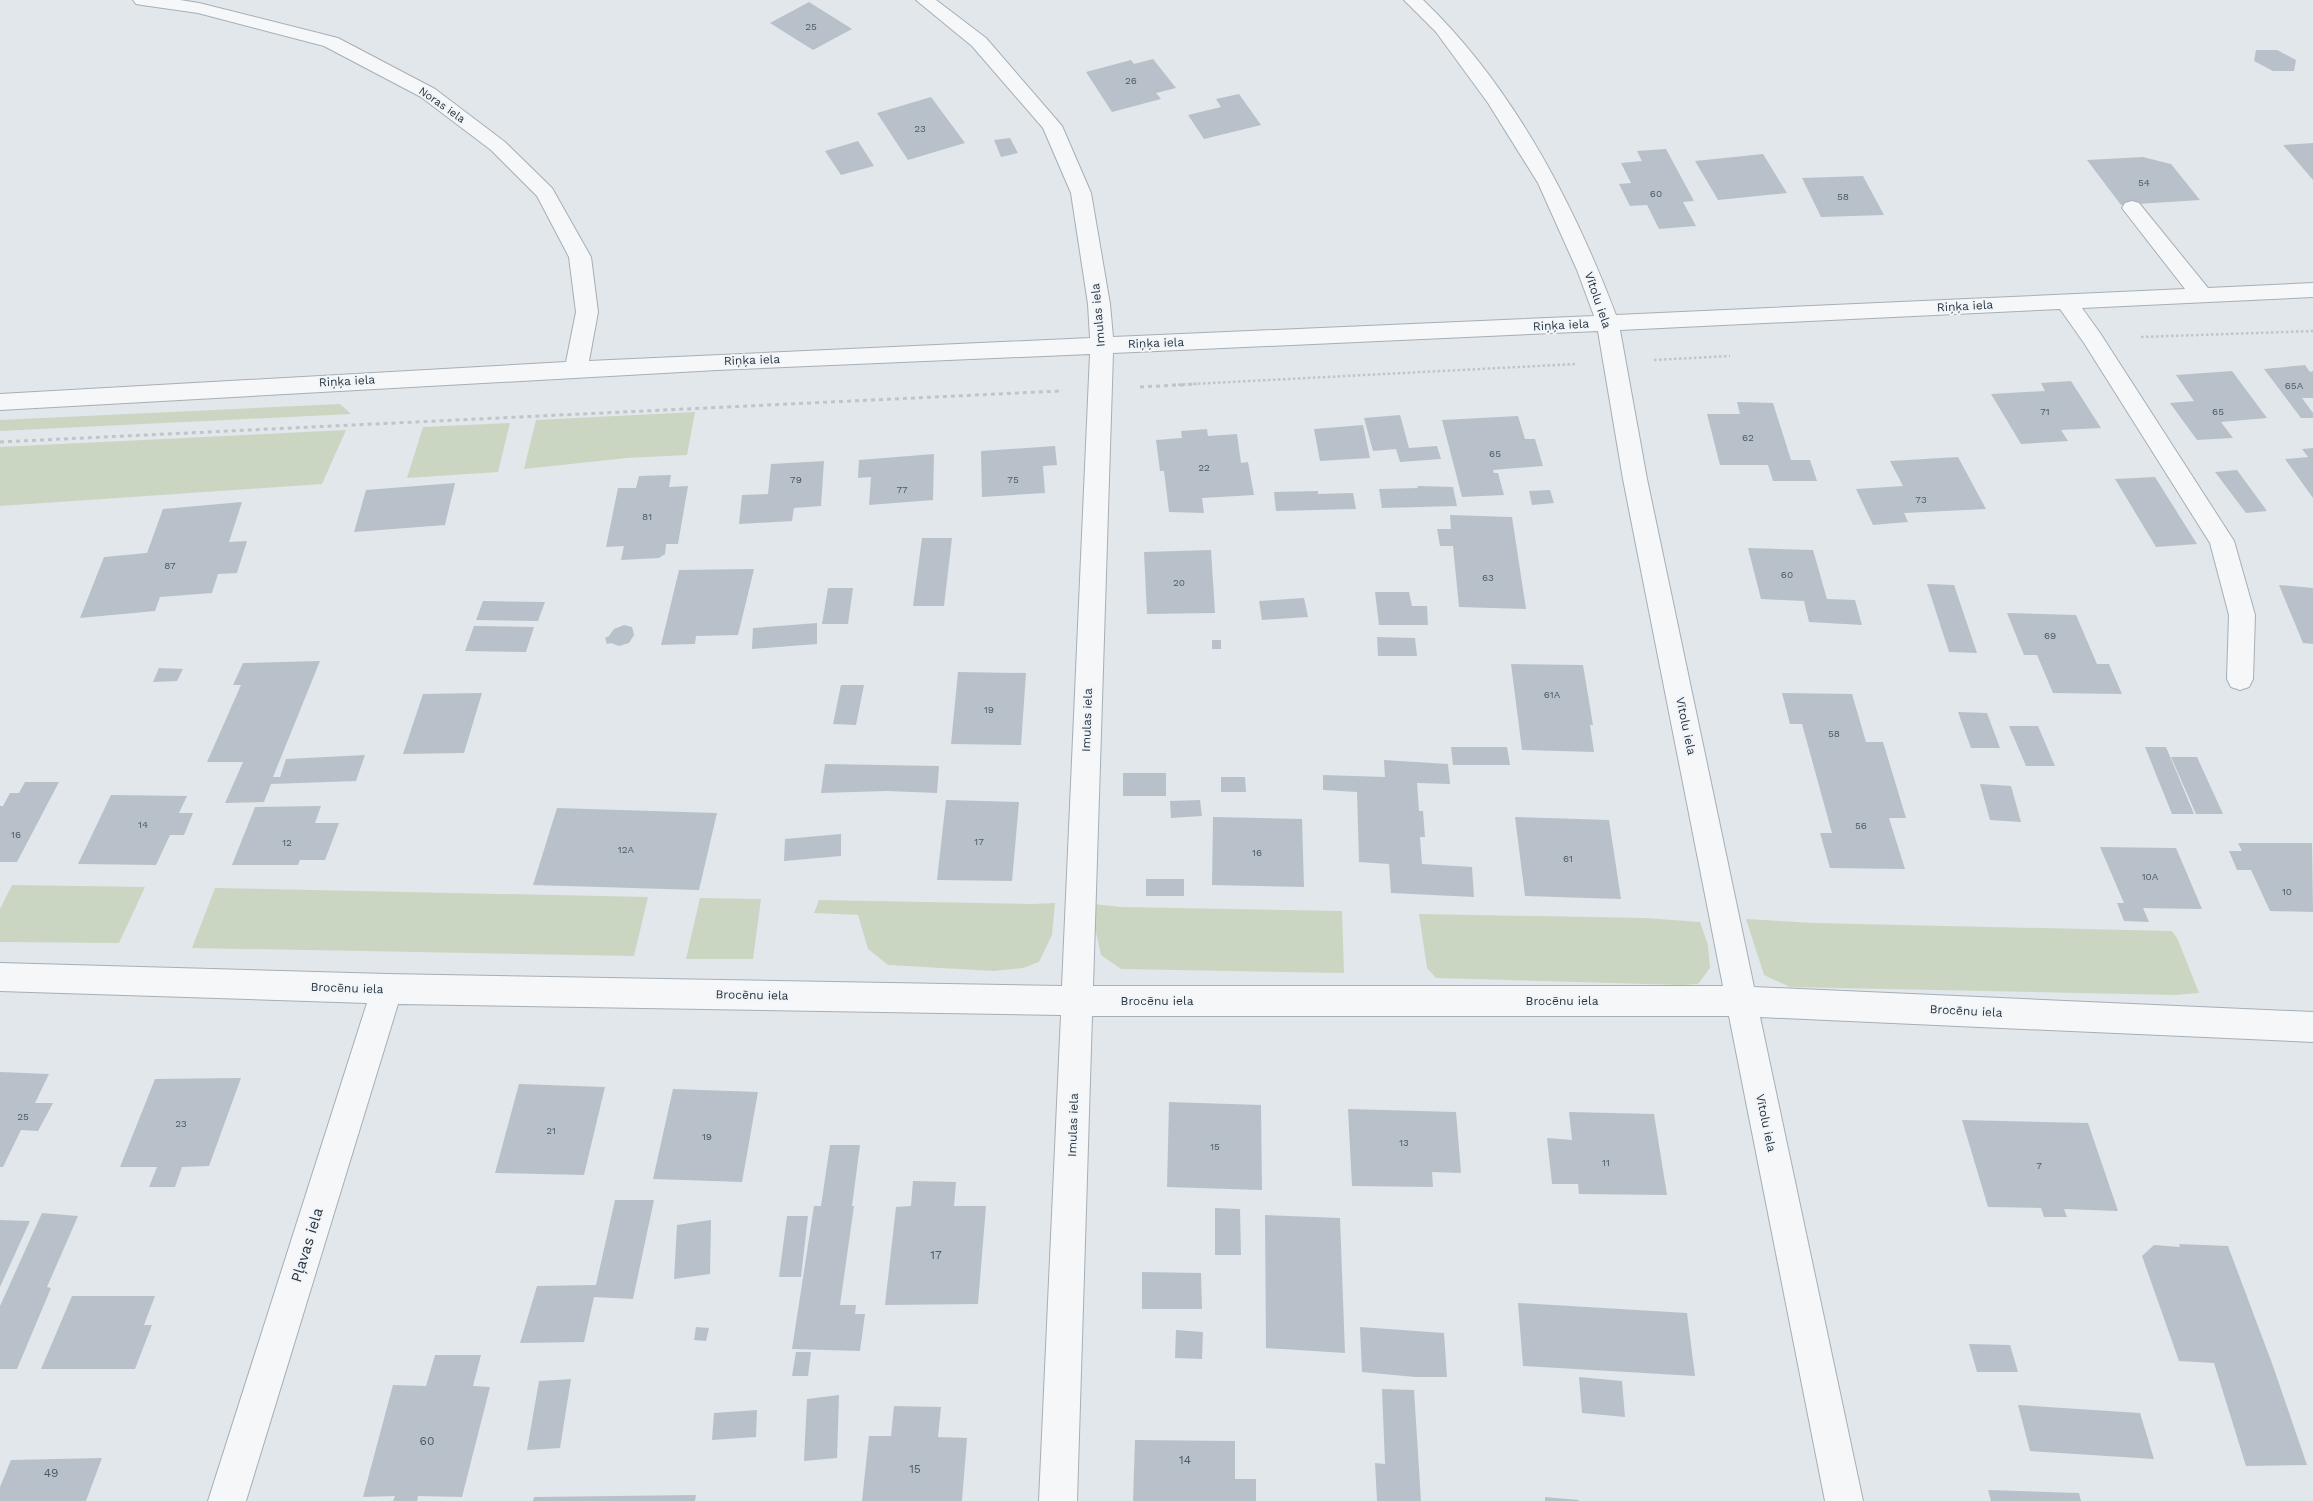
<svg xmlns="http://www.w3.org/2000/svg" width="2313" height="1501" viewBox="0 0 2313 1501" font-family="'Work Sans',sans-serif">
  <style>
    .green { fill: #cad6c2 }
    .building { fill: #b8c1ca }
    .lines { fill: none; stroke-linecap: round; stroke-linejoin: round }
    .minor-casing { stroke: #a6afb6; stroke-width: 2 }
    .path-far1 { stroke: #c0c5ca; stroke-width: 2.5; stroke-dasharray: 2.5 2.5; stroke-linecap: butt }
    .path { stroke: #c0c5ca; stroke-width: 3; stroke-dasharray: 4 4; stroke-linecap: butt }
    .minor { fill: #f5f7f9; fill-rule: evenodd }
    .labels { text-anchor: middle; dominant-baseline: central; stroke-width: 4; stroke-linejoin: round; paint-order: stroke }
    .number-label { font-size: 10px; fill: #4c5a66 }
    .far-street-label { font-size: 11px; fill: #283745; stroke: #f2f5f8 }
    .street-label { font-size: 12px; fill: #283745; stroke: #f2f5f8 }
    .near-number-label { font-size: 12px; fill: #4c5a66 }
    .near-street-label { font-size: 15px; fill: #283745; stroke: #f2f5f8 }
  </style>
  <rect width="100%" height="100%" fill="#e2e7eb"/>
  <g class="green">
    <path d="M340,404L351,414L0,431V420Z"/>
    <path d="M695,412L687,455L627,458L524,469L536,420Z"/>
    <path d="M510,423L498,472L407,478L423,427Z"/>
    <path d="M346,430L322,484L0,506V447Z"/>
    <path d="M12,885L145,887L119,943L0,942V909Z"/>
    <path d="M215,888L648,897L634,956L192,948Z"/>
    <path d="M700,898L761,899L753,959H686Z"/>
    <path d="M819,900L1033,904L1055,903L1052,935L1039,962L1023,968L994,971L888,965L868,949L858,915L814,913Z"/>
    <path d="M1094,904L1120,907L1342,911L1344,973L1121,969L1101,955L1095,928Z"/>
    <path d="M1419,914L1645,918L1700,922L1708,945L1710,968L1698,984L1682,985L1436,978L1427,968Z"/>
    <path d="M1746,919L1814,923L2172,931L2178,940L2199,993L2176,995L1790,987L1764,975Z"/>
  </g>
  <g class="building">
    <path d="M809,2L852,29L813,50L770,23Z"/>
    <path d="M2256,50H2277L2296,60L2294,71H2273L2254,61Z"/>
    <path d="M1153,59L1176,88L1156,93L1161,99L1112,112L1086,72L1131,60L1134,64Z"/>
    <path d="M1239,94L1261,125L1204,139L1188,115L1221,107L1216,99Z"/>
    <path d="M931,97L965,143L908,160L877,113Z"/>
    <path d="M1010,138L1018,153L1001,157L994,140Z"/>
    <path d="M858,141L874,166L841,175L825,151Z"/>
    <path d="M2313,143V180L2283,145Z"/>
    <path d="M1666,149L1694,201L1683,202L1696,226L1659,229L1647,205L1630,206L1619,184L1631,183L1621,163L1642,161L1637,151Z"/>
    <path d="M1763,154L1787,193L1718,200L1695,161Z"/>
    <path d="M2143,157L2171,164L2200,200L2121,205L2087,160Z"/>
    <path d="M1863,176L1884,215L1821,217L1802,178Z"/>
    <path d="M2305,365L2310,372L2313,371V398H2302L2313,413V418H2301L2264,369Z"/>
    <path d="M2232,371L2267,418L2221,422L2233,438L2197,440L2170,403L2194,401L2176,375Z"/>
    <path d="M2071,381L2101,428L2061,430L2068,441L2021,444L1991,394L2045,391L2041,383Z"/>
    <path d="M1737,402L1773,403L1791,460H1810L1817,481H1773L1768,465H1720L1707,414H1740Z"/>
    <path d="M1400,415L1409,448L1437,446L1441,459L1400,462L1396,449L1373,451L1364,418Z"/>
    <path d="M1518,416L1525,439H1535L1543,466L1493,470L1494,473H1498L1504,495L1462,497L1442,420Z"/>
    <path d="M1363,425L1370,458L1320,461L1314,429Z"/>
    <path d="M1207,429L1208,436L1237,434L1241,463L1248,462L1254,495L1202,498L1204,513L1169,512L1164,471H1160L1156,440L1182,438L1181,431Z"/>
    <path d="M1055,446L1057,465L1043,466L1045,493L982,497L981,451Z"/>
    <path d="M2313,448V498L2285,459L2308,457L2302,449Z"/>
    <path d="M934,454L933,500L869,505L871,477L858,478L859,460Z"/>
    <path d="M1958,457L1986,509L1904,513L1908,522L1873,525L1856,489L1903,486L1890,461Z"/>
    <path d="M824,461L821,506L794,508L792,521L739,524L742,495L768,494L771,464Z"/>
    <path d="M2237,470L2267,511L2246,513L2215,472Z"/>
    <path d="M671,475L669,487L688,486L678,544H666L665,554L659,558L621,560L624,546L606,547L618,488H636L639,476Z"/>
    <path d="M2155,477L2197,544L2156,547L2115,479Z"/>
    <path d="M455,483L445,525L354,532L366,490Z"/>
    <path d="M1417,486L1453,487L1457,506L1382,508L1379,489L1418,488Z"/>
    <path d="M1550,490L1554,503L1532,505L1529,491Z"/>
    <path d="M1318,491V494L1353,493L1356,509L1276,511L1274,492Z"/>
    <path d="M242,502L229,542L247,541L237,573L218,574L212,593L160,597L155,611L80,618L104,557L147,553L163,509Z"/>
    <path d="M1450,515L1512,517L1526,609L1459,607L1453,546H1440L1437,529H1451Z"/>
    <path d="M922,538H952L944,606H913Z"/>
    <path d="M1748,548L1813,550L1827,599L1855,600L1862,625L1809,622L1804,601L1761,599Z"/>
    <path d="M1211,550L1215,613L1147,614L1144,552Z"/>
    <path d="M754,569L738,635L696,636L695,644L661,645L679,570Z"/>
    <path d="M1927,584L1954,585L1977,653L1949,652Z"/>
    <path d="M2279,585L2313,588V644L2303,643Z"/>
    <path d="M828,588H853L848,624H822Z"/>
    <path d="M1375,592H1409L1412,606H1427L1428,625H1379Z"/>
    <path d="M1304,598L1308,617L1262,620L1259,601Z"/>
    <path d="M483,601L545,602L538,621L476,620Z"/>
    <path d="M2007,613L2076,615L2097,664H2109L2122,694L2053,693L2037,655H2024Z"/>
    <path d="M817,623V644L752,649L753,628Z"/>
    <path d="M624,625L632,627L634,635L629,643L619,646L611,643L607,644L605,638L609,636L614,629Z"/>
    <path d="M474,626L534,627L526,652L465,651Z"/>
    <path d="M1377,637L1415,638L1417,656H1378Z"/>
    <rect x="1212" y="640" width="9" height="9"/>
    <path d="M320,661L273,777H280L286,759L365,755L356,781L271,784L264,802L225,803L243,762H207L241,685H233L243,663Z"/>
    <path d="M1511,664L1583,665L1593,725H1590L1594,752L1522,750Z"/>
    <path d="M159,668L183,669L177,681L153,682Z"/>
    <path d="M958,672L1026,673L1021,745L951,744Z"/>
    <path d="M841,685H864L856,725L833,724Z"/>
    <path d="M482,693L464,753L403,754L423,694Z"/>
    <path d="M1782,693L1852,694L1866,742H1883L1906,818H1889L1905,869L1830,868L1820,833H1832L1802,724H1790Z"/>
    <path d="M1958,712L1987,713L2000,748H1971Z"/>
    <path d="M2009,726H2038L2055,766H2026Z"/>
    <path d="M1451,747H1507L1510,765H1453Z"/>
    <path d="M2145,747H2166L2194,814H2172Z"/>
    <path d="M2171,757H2197L2223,814H2196Z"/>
    <path d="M1384,760L1448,764L1450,784L1417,783L1419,811H1423L1425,837H1420L1422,864L1472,867L1474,897L1391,893L1389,864L1359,862L1357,792L1323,790V775L1385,777Z"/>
    <path d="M825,764L939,766L937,793L887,791L821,793Z"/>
    <rect x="1123" y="773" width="43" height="23"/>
    <path d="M1221,777H1245L1246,792H1221Z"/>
    <path d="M25,782H59L17,862H0V806H3L10,793H19Z"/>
    <path d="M1980,784L2011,786L2021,822L1990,820Z"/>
    <path d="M111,795L187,796L179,813H193L184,835H170L156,865L78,864Z"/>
    <path d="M946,800L1019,802L1012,881L937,880Z"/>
    <path d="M1200,800L1202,816L1171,818L1170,801Z"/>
    <path d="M321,806L315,823H339L325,860H300L298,865H232L255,807Z"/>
    <path d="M557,808L717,813L699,890L533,885Z"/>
    <path d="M1213,817L1302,819L1304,887L1212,885Z"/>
    <path d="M1515,817L1609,820L1621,899L1525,896Z"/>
    <path d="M841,834V856L784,861L785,839Z"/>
    <path d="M2238,843H2312L2313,912L2270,911L2251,870H2237L2229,851H2242Z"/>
    <path d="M2100,847L2176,848L2202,909L2143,908L2149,922L2124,921L2117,903H2124Z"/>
    <rect x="1146" y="879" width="38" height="17"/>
    <path d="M0,1072L49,1074L35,1103H53L38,1131L21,1130L3,1167H0Z"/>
    <path d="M241,1078L209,1166L182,1167L175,1187H149L157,1167H120L155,1079Z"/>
    <path d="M519,1084L605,1087L584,1175L495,1173Z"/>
    <path d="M673,1089L758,1092L742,1182L653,1179Z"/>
    <path d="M1169,1102L1261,1105L1262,1190L1167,1187Z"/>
    <path d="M1348,1109L1456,1112L1461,1173L1432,1172L1433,1187L1352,1186Z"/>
    <path d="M1569,1112L1654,1114L1667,1195L1579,1194L1578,1184H1552L1547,1138L1572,1140Z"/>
    <path d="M1962,1120L2088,1123L2118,1211L2064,1209L2067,1217H2044L2041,1208L1988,1207Z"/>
    <path d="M830,1145H860L852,1206H854L840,1305H856L855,1314H865L860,1351L792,1349L814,1206H821Z"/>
    <path d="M913,1181L956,1182L954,1206H986L978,1304L885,1305L896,1207L911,1206Z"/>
    <path d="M615,1200H654L633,1299L594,1297L584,1342L520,1343L537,1286L596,1285Z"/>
    <path d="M1215,1208L1240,1209L1241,1255H1215Z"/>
    <path d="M42,1213L78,1216L47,1287L51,1288L17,1369H0V1306Z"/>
    <path d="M1265,1215L1340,1218L1345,1353L1266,1348Z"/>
    <path d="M787,1216H808L801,1277H779Z"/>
    <path d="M0,1220L30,1221L0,1287Z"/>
    <path d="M711,1220L710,1274L674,1279L677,1225Z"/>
    <path d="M2179,1244L2228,1246L2273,1366L2307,1465L2246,1466L2214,1363L2179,1361L2142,1256L2154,1245L2180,1247Z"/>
    <path d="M1142,1272L1201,1273L1202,1309H1142Z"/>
    <path d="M72,1296H155L144,1325H152L135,1369H41Z"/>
    <path d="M1518,1303L1687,1313L1695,1376L1523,1366Z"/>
    <path d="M696,1327L709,1328L706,1341L694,1340Z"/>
    <path d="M1360,1327L1444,1333L1447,1377H1415L1362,1372Z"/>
    <path d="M1176,1330L1203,1332L1202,1359L1175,1358Z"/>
    <path d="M1969,1344L2010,1345L2018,1372H1977Z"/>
    <path d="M796,1352H811L808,1376H792Z"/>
    <path d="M435,1355H481L473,1386L490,1387L462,1497L418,1496L417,1501H393L395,1496L363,1497L393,1385L426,1386Z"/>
    <path d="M1579,1377L1622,1381L1625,1417L1582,1413Z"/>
    <path d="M571,1379L560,1448L527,1450L539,1381Z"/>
    <path d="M1382,1389L1414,1390L1421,1501H1377L1375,1463L1385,1464Z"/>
    <path d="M839,1395L837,1458L804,1461L807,1399Z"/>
    <path d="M2018,1405L2140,1413L2154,1459L2030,1451Z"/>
    <path d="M894,1406L941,1407L938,1437L967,1438L962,1501H862L869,1436H891Z"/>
    <path d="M757,1410L756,1437L712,1440L714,1413Z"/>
    <path d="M1135,1440L1235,1441V1479H1256V1501H1133Z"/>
    <path d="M102,1458L86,1501H0V1487L11,1460Z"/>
    <path d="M1988,1490L2079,1493L2081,1501H1991Z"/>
    <path d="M696,1495L695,1501H533L534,1497Z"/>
    <path d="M1545,1497L1579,1500L1578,1501H1545Z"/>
  </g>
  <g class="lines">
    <defs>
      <path id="minor" d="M133,0H180L199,3L338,38L435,89L505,142L552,188L591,257L598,312L589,361L1090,338L1088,304L1071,193L1043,128L972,46L916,0H936L986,38L1062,126L1091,193L1110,304L1113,337L1594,316L1577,270L1538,183L1488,103L1436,32L1404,0H1423C1512,85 1573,202 1616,315L2185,289L2122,208L2125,203L2132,201L2139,203L2208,288L2313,283V297L2082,308L2100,333L2234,541L2255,615L2253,679L2249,687L2240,690L2231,687L2227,679L2229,615L2210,543L2084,343L2060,309L1620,330L1647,479L1754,987L2313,1012V1042L1760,1017L1863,1501H1825L1729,1016H1092L1077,1501H1039L1061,1015L398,1004L246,1501H208L367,1003L0,991V963L387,974L1062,986L1090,354L717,370L0,410V394L566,362L576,312L569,257L537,196L491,150L421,97L324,46L198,13L142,5L136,4ZM1598,331L1623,479L1723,986H1093L1113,353Z"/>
    </defs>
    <use href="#minor" class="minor-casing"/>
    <g class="path-far1">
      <path d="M2141,337L2313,331"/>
      <path d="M1654,360L1730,356"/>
      <path d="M1173,385L1576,364"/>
    </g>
    <g class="path">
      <path d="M1140,387L1197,384"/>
      <path d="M0,442L1059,391"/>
    </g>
    <use href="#minor" class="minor"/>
  </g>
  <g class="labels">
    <g class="number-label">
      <text x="811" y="26">25</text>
      <text x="1131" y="80">26</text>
      <text x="920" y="128">23</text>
      <text x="2144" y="182">54</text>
      <text x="1656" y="193">60</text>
      <text x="1843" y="196">58</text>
      <text x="2294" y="385">65A</text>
      <text x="2045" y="411">71</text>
      <text x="2218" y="411">65</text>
      <text x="1748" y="437">62</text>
      <text x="1495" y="453">65</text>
      <text x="1204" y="467">22</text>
      <text x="796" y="479">79</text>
      <text x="1013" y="479">75</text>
      <text x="902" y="489">77</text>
      <text x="1921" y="499">73</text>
      <text x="647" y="516">81</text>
      <text x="170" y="565">87</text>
      <text x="1787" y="574">60</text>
      <text x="1488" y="577">63</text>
      <text x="1179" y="582">20</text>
      <text x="2050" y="635">69</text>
      <text x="1552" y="694">61A</text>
      <text x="989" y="709">19</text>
      <text x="1834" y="733">58</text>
      <text x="143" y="824">14</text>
      <text x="1861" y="825">56</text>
      <text x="16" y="834">16</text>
      <text x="979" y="841">17</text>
      <text x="287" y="842">12</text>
      <text x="626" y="849">12A</text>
      <text x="1257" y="852">16</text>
      <text x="1568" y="858">61</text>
      <text x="2150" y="876">10A</text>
      <text x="2287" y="891">10</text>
      <text x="23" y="1116">25</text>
      <text x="181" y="1123">23</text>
      <text x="551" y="1130">21</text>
      <text x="707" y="1136">19</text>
      <text x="1404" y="1142">13</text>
      <text x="1215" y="1146">15</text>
      <text x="1606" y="1162">11</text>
      <text x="2039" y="1165">7</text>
    </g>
    <g class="far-street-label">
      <text transform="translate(442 105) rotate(35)">Noras iela</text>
    </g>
    <g class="street-label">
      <text transform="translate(1598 300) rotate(71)">Vītolu iela</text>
      <text transform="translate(1965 306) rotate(-3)">Riņķa iela</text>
      <text transform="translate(1098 315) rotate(-95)">Imulas iela</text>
      <text transform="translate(1561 325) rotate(-3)">Riņķa iela</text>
      <text transform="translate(1156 343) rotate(-2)">Riņķa iela</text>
      <text transform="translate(752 360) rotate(-2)">Riņķa iela</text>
      <text transform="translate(347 381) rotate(-3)">Riņķa iela</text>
      <text transform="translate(1087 720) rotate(-88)">Imulas iela</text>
      <text transform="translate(1686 726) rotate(78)">Vītolu iela</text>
      <text transform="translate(347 988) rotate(2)">Brocēnu iela</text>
      <text transform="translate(752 995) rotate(1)">Brocēnu iela</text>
      <text x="1157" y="1001">Brocēnu iela</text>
      <text x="1562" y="1001">Brocēnu iela</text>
      <text transform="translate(1966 1011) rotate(3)">Brocēnu iela</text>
      <text transform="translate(1766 1123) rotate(78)">Vītolu iela</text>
      <text transform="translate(1073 1125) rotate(-88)">Imulas iela</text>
    </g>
    <g class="near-number-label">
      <text x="936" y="1255">17</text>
      <text x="427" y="1441">60</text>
      <text x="1185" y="1460">14</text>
      <text x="915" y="1469">15</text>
      <text x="51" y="1473">49</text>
    </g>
    <g class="near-street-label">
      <text transform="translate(307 1245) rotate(-73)">Pļavas iela</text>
    </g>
  </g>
</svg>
